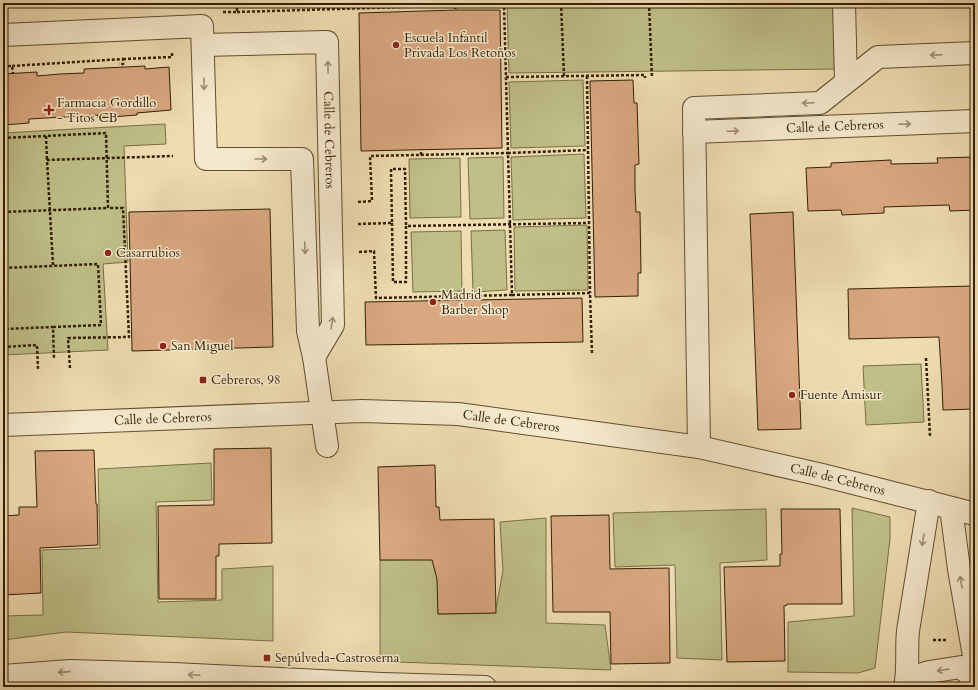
<svg xmlns="http://www.w3.org/2000/svg" width="978" height="690" viewBox="0 0 978 690" font-family="Cardo,serif">
  <style>
    .green { fill: #bfbf88; stroke: #796f46 }
    .building { fill: #d9a881; stroke: #331f03 }
    .lines { fill: none; stroke-linecap: round; stroke-linejoin: round }
    .minor-casing { stroke: #624e2f; stroke-width: 24 }
    .path { stroke: #331f03; stroke-width: 2.5; stroke-dasharray: 3 2; stroke-linecap: butt }
    .minor { stroke: #f5e9cd; stroke-width: 22 }
    .oneway { stroke: #9e8e72 }
    .poi-dot { fill: #8f2418; stroke: #f5e9cd; stroke-width: 1.5 }
    .labels { text-anchor: middle; dominant-baseline: central; stroke-width: 3; stroke-linejoin: round; paint-order: stroke }
    .poi-label { font-size: 13px; fill: #331f03; stroke: #f5e9cd; text-anchor: start }
    .street-label { font-size: 13px; fill: #331f03; stroke: #f5e9cd }
  </style>
  <rect width="100%" height="100%" fill="#efddb2"/>
  <filter id="stains"><feTurbulence type="fractalNoise" baseFrequency=".005" numOctaves="4"/><feColorMatrix values="0 0 0 0 .2 0 0 0 0 .09 0 0 0 0 .02 0 0 0 .5 -.17"/></filter>
  <radialGradient id="worn" r=".72"><stop offset=".6" stop-color="#630" stop-opacity="0"/><stop offset="1" stop-color="#630" stop-opacity=".3"/></radialGradient>
  <g class="green">
    <path d="M507,3H834L836,69L509,73Z"/>
    <path d="M583,80L585,146L511,148L509,82Z"/>
    <path d="M165,124L166,144L124,146L128,262L103,264L108,350L3,355V133Z"/>
    <path d="M584,154L586,218L513,220L511,157Z"/>
    <path d="M503,157L504,218L470,219L468,158Z"/>
    <path d="M460,158L461,217L410,218L409,159Z"/>
    <path d="M587,225L588,290L515,291L514,227Z"/>
    <path d="M505,230L507,290L473,292L471,231Z"/>
    <path d="M461,231L462,291L413,292L411,232Z"/>
    <path d="M921,364L924,422L866,425L863,366Z"/>
    <path d="M211,463L212,500L156,502L158,602L222,600V569L273,566V641L66,632L3,640V616L43,615L42,550L100,548L98,469Z"/>
    <path d="M852,508L890,517V539L875,668L858,673L788,672V622L854,616Z"/>
    <path d="M766,509L767,560L720,563L722,660L677,658L675,565L615,567L613,513Z"/>
    <path d="M546,518V623L605,625L611,670L398,662L380,658V560L437,559L438,614L495,613L503,571L500,522Z"/>
  </g>
  <g class="building">
    <path d="M456,10H500L502,148L361,151L359,13Z"/>
    <path d="M145,66V69L169,67L171,110L137,113V115L98,118V115L29,119V123L3,125V74L37,72V76L60,74L84,73V69Z"/>
    <path d="M633,80L634,103H637L639,164L635,165V188L636,212H640L641,273H638V296L595,297L590,81Z"/>
    <path d="M975,157V210L950,211L949,205L884,207V213L842,215L841,210L808,211L806,168L831,167V163L891,160V164L938,163L937,158Z"/>
    <path d="M270,209L273,347L132,351L129,212Z"/>
    <path d="M793,212L801,429L758,430L750,214Z"/>
    <path d="M975,286V409L943,410L942,385L939,337L849,339L848,289Z"/>
    <path d="M582,298L583,342L366,345L365,302Z"/>
    <path d="M271,448L272,543L219,544V556H216V599H159L158,506L214,505V449Z"/>
    <path d="M94,450L96,504H97L98,545L40,548L41,593L3,595V516L19,515V507H37L35,451Z"/>
    <path d="M435,465L436,507H439L440,520L494,519L496,613L438,614L437,579L432,560H380L378,467Z"/>
    <path d="M781,509H840L842,604H787V605L784,606L785,661L727,662L724,567L780,566V554H782Z"/>
    <path d="M609,515L610,569L669,568L670,663L611,664L610,612H553L551,516Z"/>
  </g>
  <g class="lines">
    <defs>
      <g id="minor">
        <path d="M844,3L846,82"/>
        <path d="M3,35L202,26L206,159H302L308,331L314,357L327,446"/>
        <path id="s1" d="M203,45L327,42L333,325L314,357"/>
        <path id="s2" d="M694,132L975,121"/>
        <path id="s3" d="M3,425L362,411L458,414L699,447L822,475L975,514"/>
        <path d="M699,447L694,108L820,103L878,57L975,53"/>
        <path d="M951,508L959,569L975,662"/>
        <path d="M3,676L70,671L174,674L382,684L485,687"/>
        <path d="M907,679L929,672L961,667L975,680"/>
        <path d="M905,687C909,669 906,650 908,631L929,501"/>
      </g>
    </defs>
    <use href="#minor" class="minor-casing"/>
    <g class="path">
      <path d="M561,3L564,76"/>
      <path d="M649,3L652,78"/>
      <path d="M455,6L456,10"/>
      <path d="M223,12H237V3"/>
      <path d="M237,12L504,4"/>
      <path d="M123,59L172,57V53"/>
      <path d="M3,66H12L13,74"/>
      <path d="M12,66L123,59V64H119"/>
      <path d="M587,76L590,293"/>
      <path d="M506,77L645,75V78"/>
      <path d="M46,136L47,160"/>
      <path d="M3,138L106,133L108,208L3,212"/>
      <path d="M421,155V149"/>
      <path d="M358,202L372,201L370,156L508,153L504,5L538,3"/>
      <path d="M392,223L393,282H406V226L589,223"/>
      <path d="M358,224L392,223L391,169H405L406,226"/>
      <path d="M359,252L374,251L376,298L512,295L508,153L588,150"/>
      <path d="M53,265L47,160L173,156"/>
      <path d="M512,295L590,293L592,354"/>
      <path d="M53,327L101,325L98,264L3,268L6,329L53,327L54,359"/>
      <path d="M3,347L37,345L38,369"/>
      <path d="M926,358L930,436"/>
      <path d="M70,368L68,338L129,337L123,208H108"/>
      <path d="M933,640H946"/>
    </g>
    <use href="#minor" class="minor"/>
  </g>
  <defs><path id="oneway-shaft" d="M-6 0H5M1.5-3L5.5 0L1.5 3" fill="none" stroke-width="1.6" stroke-linecap="round" stroke-linejoin="round"/></defs>
  <g class="oneway">
    <use href="#oneway-shaft" transform="translate(936 55) rotate(178)"/>
    <use href="#oneway-shaft" transform="translate(328 67) rotate(-91)"/>
    <use href="#oneway-shaft" transform="translate(204 84) rotate(88)"/>
    <use href="#oneway-shaft" transform="translate(808 103) rotate(178)"/>
    <use href="#oneway-shaft" transform="translate(905 124) rotate(-2)"/>
    <use href="#oneway-shaft" transform="translate(733 131) rotate(-2)"/>
    <use href="#oneway-shaft" transform="translate(261 159)"/>
    <use href="#oneway-shaft" transform="translate(305 248) rotate(88)"/>
    <use href="#oneway-shaft" transform="translate(332 323) rotate(-81)"/>
    <use href="#oneway-shaft" transform="translate(923 540) rotate(99)"/>
    <use href="#oneway-shaft" transform="translate(961 582) rotate(-100)"/>
    <use href="#oneway-shaft" transform="translate(943 670) rotate(172)"/>
    <use href="#oneway-shaft" transform="translate(64 672) rotate(176)"/>
    <use href="#oneway-shaft" transform="translate(194 675) rotate(-177)"/>
  </g>
  <g class="poi-dot">
    <circle cx="396" cy="45" r="4"/>
    <path d="M47 104h4v4h4v4h-4v4h-4v-4h-4v-4h4z"/>
    <circle cx="108" cy="253" r="4"/>
    <circle cx="433" cy="302" r="4"/>
    <circle cx="163" cy="346" r="4"/>
    <rect x="199" y="376" width="8" height="8" rx="2"/>
    <circle cx="792" cy="395" r="4"/>
    <rect x="263" y="654" width="8" height="8" rx="2"/>
  </g>
  <g class="labels">
    <g class="poi-label">
      <text x="404" y="38">Escuela Infantil<tspan x="404" dy="15">Privada Los Retoños</tspan></text>
      <text x="57" y="103">Farmacia Gordillo<tspan x="57" dy="15">- Titos CB</tspan></text>
      <text x="116" y="253">Casarrubios</text>
      <text x="441" y="295">Madrid<tspan x="441" dy="15">Barber Shop</tspan></text>
      <text x="171" y="346">San Miguel</text>
      <text x="211" y="380">Cebreros, 98</text>
      <text x="800" y="395">Fuente Amisur</text>
      <text x="275" y="658">Sepúlveda-Castroserna</text>
    </g>
    <g class="street-label">
      <text stroke="none"><textPath href="#s2" startOffset="141">Calle de Cebreros</textPath></text>
      <text stroke="none"><textPath href="#s1" startOffset="222">Calle de Cebreros</textPath></text>
      <text stroke="none"><textPath href="#s3" startOffset="160">Calle de Cebreros</textPath></text>
      <text stroke="none"><textPath href="#s3" startOffset="509">Calle de Cebreros</textPath></text>
      <text stroke="none"><textPath href="#s3" startOffset="841">Calle de Cebreros</textPath></text>
    </g>
  </g>
  <rect width="978" height="690" fill="none" stroke="#efddb2" stroke-width="16"/>
  <rect x="4" y="4" width="970" height="682" fill="none" stroke="#331f03" stroke-width="2"/>
  <rect x="8" y="8" width="962" height="674" fill="none" stroke="#331f03"/>
  <rect width="100%" height="100%" filter="url(#stains)"/>
  <rect width="100%" height="100%" fill="url(#worn)"/>
</svg>
